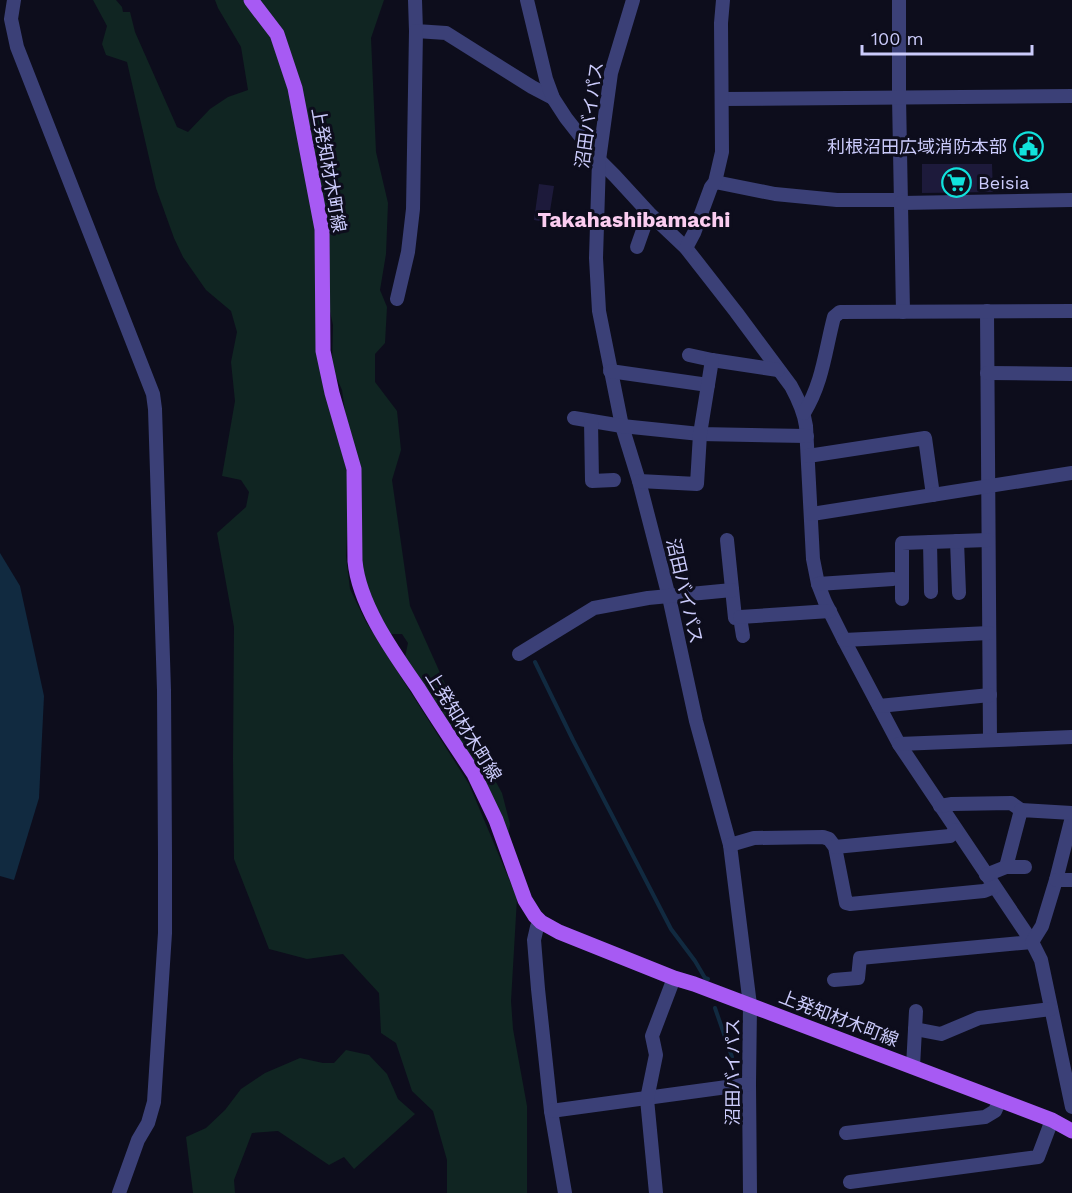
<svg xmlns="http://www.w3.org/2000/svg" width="1072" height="1193" viewBox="0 0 1072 1193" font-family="'Work Sans','Noto Sans JP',sans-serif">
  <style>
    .green { fill: #102522 }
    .water { fill: #112a40 }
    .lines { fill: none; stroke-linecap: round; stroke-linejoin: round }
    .stream { stroke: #112a40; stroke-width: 4 }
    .building { fill: #1d1a3b }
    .minor { stroke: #3b4077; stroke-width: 14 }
    .major { stroke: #a75af3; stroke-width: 15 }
    .labels { text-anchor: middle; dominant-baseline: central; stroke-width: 6; stroke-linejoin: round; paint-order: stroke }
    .street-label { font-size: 18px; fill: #cbcbfb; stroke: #0d0d1c }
    .poi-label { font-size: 18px; fill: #cbcbfb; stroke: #0d0d1c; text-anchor: end }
    .quarter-label { font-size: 21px; font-weight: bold; fill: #fbcdf0; stroke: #0d0d1c }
  </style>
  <rect width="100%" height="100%" fill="#0d0d1c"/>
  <g class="green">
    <path d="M93,0H116L122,7L123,12H130L135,32L177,127L188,132L210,109L228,97L248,90L241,47L218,8L215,0H243L271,36L291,91L316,232V352L347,472L349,497L346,556L350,589L366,622L469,784L517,898L511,1001L513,1029L527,1106V1193H447V1160L433,1111L412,1091L396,1043L381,1033L379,993L343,954L307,959L269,949L234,859L233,758L234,627L217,533L246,507L249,492L241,480L222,476L235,401L231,362L237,332L231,311L206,290L183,257L174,238L156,188L127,62L106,55L102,44L107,26Z"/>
    <path d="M258,0H384L371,38L376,152L388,203L386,254L380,290L387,307L385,343L375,354V382L397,411L401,450L392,480L410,606L459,715L502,793L510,824L508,836L405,657L408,643L402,634H389L377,614L360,565L346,419L342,390L332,367L333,325L327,298L300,85Z"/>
    <path d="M346,1050L369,1055L387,1074L398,1099L415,1114L354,1169L344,1157L329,1165L278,1131L252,1133L234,1180L235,1193H193L186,1137L206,1128L225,1110L241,1089L265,1073L300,1058L323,1063H334Z"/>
  </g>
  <path class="water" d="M0,553L20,586L44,696L39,798L14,880L0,876Z"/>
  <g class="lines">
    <g class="stream">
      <path d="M535,662L573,740L671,929L695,961L705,978L708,979"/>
      <path d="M715,1008L732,1057"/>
    </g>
  </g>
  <g class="building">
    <path d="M922,164H992L993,192L922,193Z"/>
    <path d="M539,184L554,186L550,211L552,212L551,223L534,220Z"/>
  </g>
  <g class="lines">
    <g class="minor">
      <path d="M14,0L11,19L17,47L153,394L155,409L164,690L165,855V933L154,1102L148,1123L138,1140L119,1193"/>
      <path d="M415,0L416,31L446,33L532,87L553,98"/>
      <path d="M527,0L546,79L553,98L566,118L599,160L615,176L649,213L686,248L736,312L791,386C798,399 804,411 806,426L813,559L818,584L825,602L844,640L899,744L1032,942L860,958L858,978L834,980"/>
      <path d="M633,0L611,73L599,160L596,258L599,311L622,426L639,481L669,597L696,721L730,845L750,1005L749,1084L750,1193"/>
      <path d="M899,0V97L903,312"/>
      <path d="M722,99L1072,96"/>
      <path d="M715,182L775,194L837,200H901"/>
      <path d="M901,203L1072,200"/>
      <path d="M637,247L649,213"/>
      <path d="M686,248L694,233L711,187L715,182L722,152L721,23L723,0"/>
      <path d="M397,299L408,252L413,209L416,31"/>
      <path d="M987,311L990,740"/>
      <path d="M689,355L712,360L778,370"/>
      <path d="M610,371L708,385"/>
      <path d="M987,373L1072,374"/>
      <path d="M804,413C823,382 825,351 834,317L840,312L1072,311"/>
      <path d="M574,418L622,426L700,434L807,436"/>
      <path d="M591,421L592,481L614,480"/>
      <path d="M808,456L925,438L933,495"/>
      <path d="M639,481L697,484L700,434L712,360"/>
      <path d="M812,514L1072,473"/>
      <path d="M727,540L735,618L740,617L743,636"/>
      <path d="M957,541L959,593"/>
      <path d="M930,542L931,592"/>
      <path d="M818,584L893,579"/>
      <path d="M902,599V543L988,540"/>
      <path d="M740,617L830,611"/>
      <path d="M844,640L989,633"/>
      <path d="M519,654L594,608L648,598L732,590"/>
      <path d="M879,706L990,695"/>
      <path d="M899,744L1072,737"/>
      <path d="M940,806L952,804L1011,803L1021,810"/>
      <path d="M1072,817L1056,880L1042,926L1032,942L1041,960L1072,1107"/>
      <path d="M730,845L754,838L823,837L829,839L835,847L846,903L850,904L984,891L994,887"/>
      <path d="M835,847L950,836L956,830"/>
      <path d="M1006,867L1021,810L1072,813"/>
      <path d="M986,875L1006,867H1025"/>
      <path d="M1056,880H1072"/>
      <path d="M541,922L537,927L534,940L538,989L551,1111L565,1193"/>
      <path d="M915,1029L941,1034L979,1018L1051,1009"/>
      <path d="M913,1067L916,1011"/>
      <path d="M551,1111L749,1084"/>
      <path d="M846,1133L985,1117L995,1111L1000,1100"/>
      <path d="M850,1182L1038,1157L1052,1120"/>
      <path d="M656,1193L647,1099L656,1055L652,1036L674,978"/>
    </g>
    <path class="major" d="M251,0L277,34L295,88L322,229L323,351L332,393L354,469L355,561C359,605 393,652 418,688C436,717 455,745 474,774L496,820L525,900L535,916L541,922L559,932L674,978L694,984L1052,1120L1072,1131"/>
  </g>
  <defs>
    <symbol id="civic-ring" viewBox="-11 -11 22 22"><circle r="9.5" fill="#0d0d1c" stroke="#11e1dc" stroke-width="1.5"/><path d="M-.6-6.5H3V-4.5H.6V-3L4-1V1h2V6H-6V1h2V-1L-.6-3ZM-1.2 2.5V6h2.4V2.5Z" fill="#11e1dc"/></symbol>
    <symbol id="supermarket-ring" viewBox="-11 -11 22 22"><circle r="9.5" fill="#0d0d1c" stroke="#11e1dc" stroke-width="1.5"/><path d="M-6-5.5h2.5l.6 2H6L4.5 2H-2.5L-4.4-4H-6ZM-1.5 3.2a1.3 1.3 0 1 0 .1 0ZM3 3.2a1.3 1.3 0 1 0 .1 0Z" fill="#11e1dc"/></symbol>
  </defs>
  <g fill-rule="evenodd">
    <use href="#civic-ring" x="1012" y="130" width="33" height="33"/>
    <use href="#supermarket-ring" x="940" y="166" width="33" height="33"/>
  </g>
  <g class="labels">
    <g class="street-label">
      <text transform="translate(589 115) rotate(-82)">沼田バイパス</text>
      <text transform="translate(329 170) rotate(80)">上発知材木町線</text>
      <text transform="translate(685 591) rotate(77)">沼田バイパス</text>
      <text transform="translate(464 726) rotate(58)">上発知材木町線</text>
      <text transform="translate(839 1018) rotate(21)">上発知材木町線</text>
      <text transform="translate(732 1072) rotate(-90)">沼田バイパス</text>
    </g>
    <g class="poi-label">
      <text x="1007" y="146">利根沼田広域消防本部</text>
      <text x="978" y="182" text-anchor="start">Beisia</text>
    </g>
    <g class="quarter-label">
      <text x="634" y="219">Takahashibamachi</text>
    </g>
  </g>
  <path d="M862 45v9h170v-9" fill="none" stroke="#cbcbfb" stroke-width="3"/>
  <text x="871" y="45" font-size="18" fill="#cbcbfb" stroke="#0d0d1c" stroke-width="4.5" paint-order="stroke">100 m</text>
</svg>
